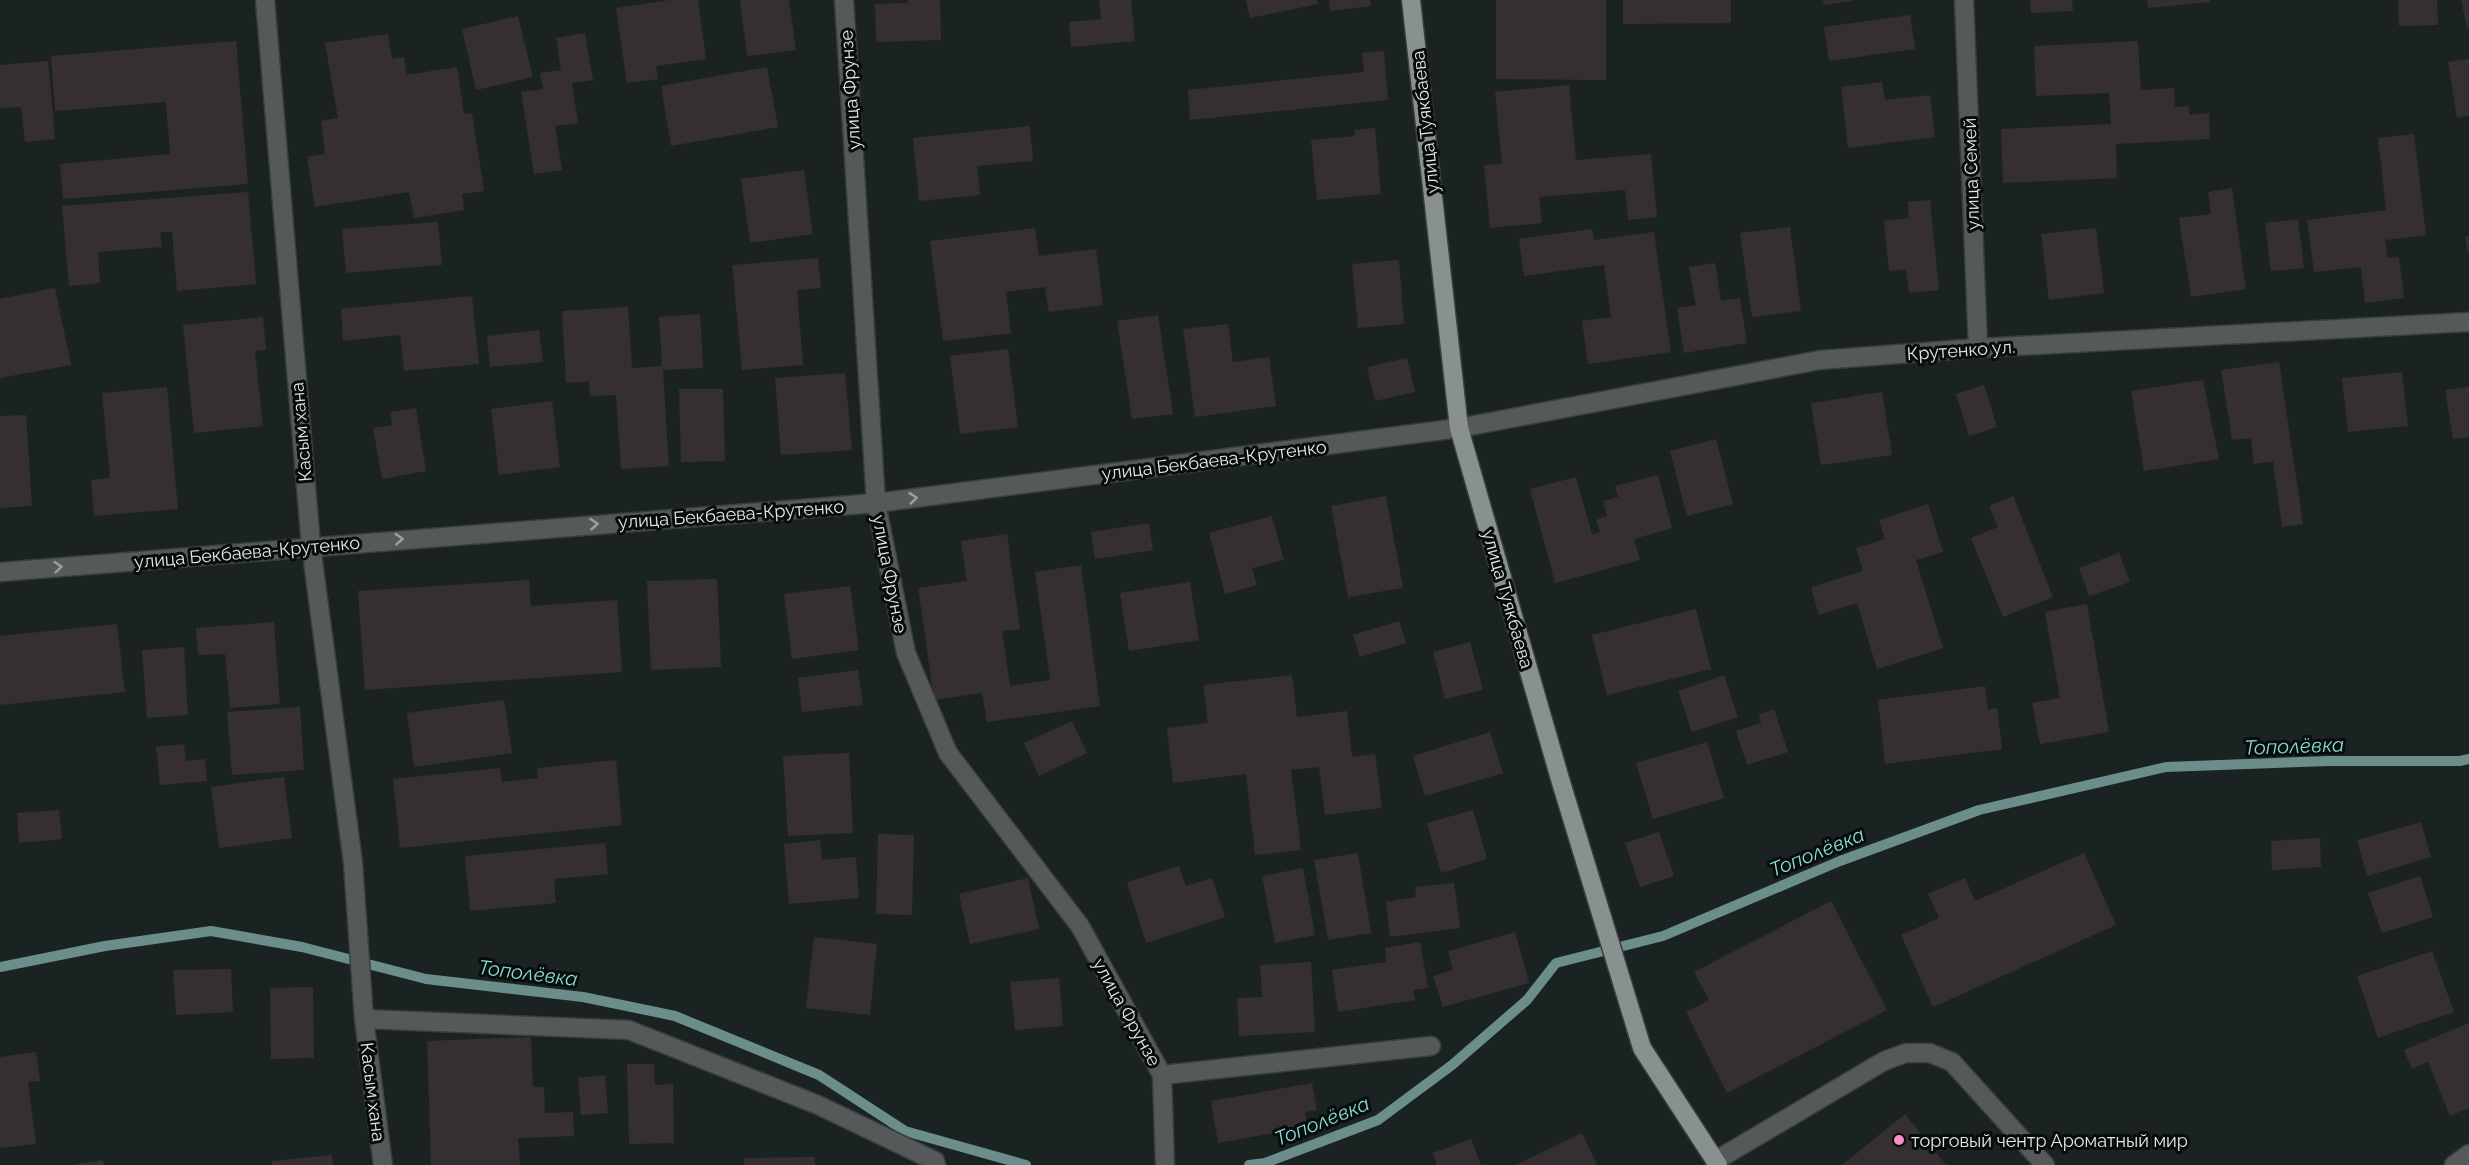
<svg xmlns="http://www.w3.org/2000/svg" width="2469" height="1165" viewBox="0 0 2469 1165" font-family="Raleway,sans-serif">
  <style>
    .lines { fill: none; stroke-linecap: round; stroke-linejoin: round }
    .stream { stroke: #6b8e8b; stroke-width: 10 }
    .building { fill: #362f32 }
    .minor-casing { stroke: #373f3e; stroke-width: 21 }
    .major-casing { stroke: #373f3e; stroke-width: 21 }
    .minor { stroke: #555959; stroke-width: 18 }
    .major { stroke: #899190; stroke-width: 18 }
    .oneway { stroke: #9ca1a0 }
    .poi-dot { fill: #fa8fc7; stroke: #080c0b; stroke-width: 2 }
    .labels { text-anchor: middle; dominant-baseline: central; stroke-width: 6; stroke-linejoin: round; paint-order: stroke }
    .street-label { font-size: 18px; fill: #e3e9e8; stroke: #080c0b }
    .poi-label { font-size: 18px; fill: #e3e9e8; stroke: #080c0b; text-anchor: start }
    .water-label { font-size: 20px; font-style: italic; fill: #88ddd5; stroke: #080c0b }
  </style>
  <rect width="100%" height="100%" fill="#1b2322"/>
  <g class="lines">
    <g class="stream">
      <path d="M0,967L105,946L211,931L302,947L426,979L583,997L675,1016L819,1075L905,1131L1026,1165"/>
      <path d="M1249,1165L1265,1163L1378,1120L1452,1065L1527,1000L1556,963L1663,936L1840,861L1979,810L2166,767L2329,761H2460L2469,759"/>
    </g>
  </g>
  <g class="building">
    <path d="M670,0H698L706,59L656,66L658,79L627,83L616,8Z"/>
    <path d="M740,0H789L796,50L747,56Z"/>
    <path d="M907,0H940L941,40L876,42L875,4L908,3Z"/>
    <path d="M1099,0H1131L1135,41L1071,47L1069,22L1101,19Z"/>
    <path d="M1246,0H1317L1318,4L1250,18Z"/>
    <path d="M1329,0H1370L1371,6L1330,11Z"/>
    <path d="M1496,0H1606V80L1496,79Z"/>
    <path d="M1623,0H1731V23L1623,24Z"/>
    <path d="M1823,0H1853V1L1824,5Z"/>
    <path d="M2030,0H2072L2073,11L2031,13Z"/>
    <path d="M2147,0H2210V2L2148,8Z"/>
    <path d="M2398,0H2437L2438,25L2399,26Z"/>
    <path d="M2461,0H2469V27H2467Z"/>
    <path d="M1910,15L1915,49L1829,61L1824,27Z"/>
    <path d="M518,16L533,77L476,90L462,29Z"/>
    <path d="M585,33L593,80L572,83L578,123L555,126L562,170L534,174L521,92L543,89L540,73L561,70L556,38Z"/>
    <path d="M388,34L392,59L404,57L407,75L457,67L464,114L472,113L484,191L462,194L464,210L414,218L409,192L315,207L307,157L325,154L321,121L338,118L325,43Z"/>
    <path d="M236,41L248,184L63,199L60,164L170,154L166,102L55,111L51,56Z"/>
    <path d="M2138,41L2141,90L2174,88L2175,107L2189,106V115L2209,113L2210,139L2116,144L2117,178L2003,183L2001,129L2111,124L2109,93L2036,96L2034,46Z"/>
    <path d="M1384,51L1388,100L1190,120L1188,90L1364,72L1362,53Z"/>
    <path d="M2469,59V116L2457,118L2448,62Z"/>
    <path d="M48,61L55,139L25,142L21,107L0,108V65Z"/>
    <path d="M767,67L778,127L671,146L661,86Z"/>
    <path d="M1882,82L1885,100L1930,95L1935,137L1848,148L1841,87Z"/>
    <path d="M1569,85L1576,160L1651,154L1657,217L1628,220L1625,190L1539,197L1542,223L1490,228L1484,165L1502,164L1495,92Z"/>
    <path d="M1030,126L1033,161L977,166L980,195L919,201L913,138Z"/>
    <path d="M1375,128L1381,194L1317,200L1311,140L1355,136L1354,130Z"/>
    <path d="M2414,134L2426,235L2385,240L2388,258L2399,257L2404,298L2365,303L2361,267L2314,272L2307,220L2386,210L2378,138Z"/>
    <path d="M804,170L813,234L750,243L741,179Z"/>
    <path d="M2232,188L2246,289L2191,297L2179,218L2211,214L2208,192Z"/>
    <path d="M248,192L256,284L177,291L172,232H160L162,247L98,252L100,283L69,286L62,206Z"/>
    <path d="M1930,200L1939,290L1909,293L1906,269L1889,271L1884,221L1909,218L1908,202Z"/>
    <path d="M2298,219L2304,268L2271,271L2265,223Z"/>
    <path d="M438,222L442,265L346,273L342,229Z"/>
    <path d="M1790,227L1801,311L1752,317L1740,233Z"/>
    <path d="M1035,228L1039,256L1096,249L1103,305L1049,312L1045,287L1006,292L1011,333L943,341L930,241Z"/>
    <path d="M2096,228L2104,293L2049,300L2041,234Z"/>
    <path d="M1592,229L1594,240L1654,232L1671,352L1588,364L1582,321L1611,317L1604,265L1524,276L1519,239Z"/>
    <path d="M2469,236V253H2468L2465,237Z"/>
    <path d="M818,258L821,288L797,290L803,365L742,370L732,265Z"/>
    <path d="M1399,260L1404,324L1358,328L1352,264Z"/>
    <path d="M1715,263L1721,301L1740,298L1747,343L1684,353L1677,308L1696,305L1689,267Z"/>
    <path d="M55,288L71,365L0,378V299Z"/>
    <path d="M472,296L479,364L404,371L400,335L343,341L341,309Z"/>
    <path d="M628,307L632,368L662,366L659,317L700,314L703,368L663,370L669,466L621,469L616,395L590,396L589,381L566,383L562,311Z"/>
    <path d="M1158,315L1173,414L1132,419L1117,321Z"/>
    <path d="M263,317L266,350L255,351L263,426L194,433L183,325Z"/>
    <path d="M1228,324L1233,362L1269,357L1276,406L1195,417L1183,329Z"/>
    <path d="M539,330L543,362L490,367L487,336Z"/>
    <path d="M1008,349L1018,427L960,434L950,356Z"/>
    <path d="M1407,358L1415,392L1375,401L1367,367Z"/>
    <path d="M2279,362L2303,524L2282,527L2273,461L2254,464L2251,438L2232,440L2221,370Z"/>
    <path d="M2402,372L2408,426L2348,432L2342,378Z"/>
    <path d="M845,373L852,450L781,455L775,378Z"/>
    <path d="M2203,380L2219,459L2144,471L2131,391Z"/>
    <path d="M1984,385L1997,427L1969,436L1956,394Z"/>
    <path d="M167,387L178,509L94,516L91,480L110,478L102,393Z"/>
    <path d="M2469,387V437L2453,439L2445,390Z"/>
    <path d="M679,389H723L725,461L681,462Z"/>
    <path d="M1882,392L1892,455L1821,465L1811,403Z"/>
    <path d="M552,401L560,467L499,475L491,409Z"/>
    <path d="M416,408L426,471L382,479L373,428L392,425L390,412Z"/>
    <path d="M26,415L32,506L0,508V416Z"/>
    <path d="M1716,439L1733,504L1687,516L1670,451Z"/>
    <path d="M1658,475L1672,528L1634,539L1640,560L1555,583L1530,489L1576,477L1592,534L1600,532L1596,520L1607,516L1603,501L1618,497L1615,486Z"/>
    <path d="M1386,496L1403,588L1348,597L1331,506Z"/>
    <path d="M2013,496L2053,597L2003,617L1971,538L1998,527L1989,506Z"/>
    <path d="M1928,504L1943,552L1916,560L1943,648L1877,669L1857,603L1819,615L1811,587L1863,571L1856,548L1885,539L1879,520Z"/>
    <path d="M1272,516L1284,560L1252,568L1257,585L1225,594L1209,533Z"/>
    <path d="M1149,523L1153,550L1095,559L1091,532Z"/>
    <path d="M1007,534L1020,629L1002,631L1010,686L1050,680L1035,572L1081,565L1100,706L987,722L982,693L934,700L918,588L967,581L961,541Z"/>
    <path d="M2119,553L2130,582L2089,596L2079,568Z"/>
    <path d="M717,579L721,667L651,670L647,581Z"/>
    <path d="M529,580L531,606L617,600L622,672L365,690L358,591Z"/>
    <path d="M1190,582L1199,640L1129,651L1120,593Z"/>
    <path d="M850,586L859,650L792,659L784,594Z"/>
    <path d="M2087,604L2109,732L2040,744L2032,703L2060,698L2045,612Z"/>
    <path d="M1696,609L1711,669L1607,695L1592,635Z"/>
    <path d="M1399,621L1406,643L1360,657L1353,635Z"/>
    <path d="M274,622L280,704L230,708L225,654L198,655L196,628Z"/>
    <path d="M117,624L125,692L0,705V636Z"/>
    <path d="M1470,642L1483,690L1445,699L1433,652Z"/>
    <path d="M184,647L188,715L147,718L142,650Z"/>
    <path d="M858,670L863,705L802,712L798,678Z"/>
    <path d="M1292,675L1297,717L1347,711L1352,757L1375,754L1382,808L1325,815L1319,767L1291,770L1301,850L1255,855L1246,774L1173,783L1167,728L1208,723L1203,685Z"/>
    <path d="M1724,675L1738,717L1692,732L1678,691Z"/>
    <path d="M1985,686L1988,710L1997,708L2002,749L1885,764L1878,700Z"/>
    <path d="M504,700L512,753L414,767L407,713Z"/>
    <path d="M300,707L304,770L232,775L227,712Z"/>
    <path d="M1774,709L1788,752L1747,765L1736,731L1761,723L1759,714Z"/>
    <path d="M1072,721L1087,753L1039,776L1024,743Z"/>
    <path d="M1490,732L1503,773L1425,796L1413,756Z"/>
    <path d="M1707,742L1724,798L1653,819L1636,763Z"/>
    <path d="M184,744L186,761L205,759L207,781L160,785L156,747Z"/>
    <path d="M849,753L853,833L788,836L783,756Z"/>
    <path d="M616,760L622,825L400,848L393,779L500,768L502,782L538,778L537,768Z"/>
    <path d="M284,777L292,838L219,848L211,787Z"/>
    <path d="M59,810L62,839L19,843L17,813Z"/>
    <path d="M1473,810L1487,859L1441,873L1427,823Z"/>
    <path d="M2421,822L2431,857L2367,876L2357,840Z"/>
    <path d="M1659,832L1674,876L1640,887L1625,843Z"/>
    <path d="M878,834L914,835L912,915L876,914Z"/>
    <path d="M2320,838L2321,867L2272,870L2271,841Z"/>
    <path d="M820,840L822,860L856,857L859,898L789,904L784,844Z"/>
    <path d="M605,843L608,874L554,879L556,903L470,911L465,856Z"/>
    <path d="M1358,853L1371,933L1328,940L1314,860Z"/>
    <path d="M2084,853L2116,925L1933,1007L1901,935L1939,918L1928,894L1965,878L1975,901Z"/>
    <path d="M1179,866L1186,886L1212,878L1225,917L1146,943L1127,882Z"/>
    <path d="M1303,868L1315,935L1275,943L1262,876Z"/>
    <path d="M2420,876L2433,917L2382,933L2368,893Z"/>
    <path d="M1028,878L1039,929L970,944L959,894Z"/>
    <path d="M1454,883L1460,928L1390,937L1386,902L1416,897L1415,887Z"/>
    <path d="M1831,901L1887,1010L1727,1093L1686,1012L1709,1000L1694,972Z"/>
    <path d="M1515,932L1529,983L1443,1007L1433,976L1453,970L1448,951Z"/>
    <path d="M814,937L877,944L870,1015L806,1008Z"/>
    <path d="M1420,942L1428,988L1413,990L1415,1000L1338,1012L1332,970L1386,962L1385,948Z"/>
    <path d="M2432,951L2454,1012L2378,1038L2357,976Z"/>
    <path d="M1311,962L1315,1032L1239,1036L1237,998L1262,997L1260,965Z"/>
    <path d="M231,969L233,1012L176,1015L173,970Z"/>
    <path d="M1059,978L1063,1026L1015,1030L1010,982Z"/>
    <path d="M313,987L314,1058L271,1059L270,988Z"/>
    <path d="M2469,1023V1108L2450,1116L2428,1062L2412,1069L2404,1050Z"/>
    <path d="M531,1037L533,1087H544L545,1113L573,1112L574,1136L518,1138L520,1165H431L427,1041Z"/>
    <path d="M36,1052L40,1081L28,1082L36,1144L0,1148V1057Z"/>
    <path d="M627,1064H654L655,1085L673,1084L674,1143L629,1144Z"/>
    <path d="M605,1075L608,1113L581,1115L578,1078Z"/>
    <path d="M1312,1083L1317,1110L1305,1112L1307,1127L1218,1143L1211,1101Z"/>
    <path d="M1905,1114L1946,1165H1842Z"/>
    <path d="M1582,1133L1597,1165H1516Z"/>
    <path d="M1471,1139L1481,1165H1437L1433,1153Z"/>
    <path d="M332,1155L333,1165H272V1161Z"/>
    <path d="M815,1157V1165H744V1158Z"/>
    <path d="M103,1160L104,1165H78V1164Z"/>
  </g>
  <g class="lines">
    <defs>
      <g id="minor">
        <path d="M265,0L311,546L353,863L364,1019L383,1165"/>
        <path d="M844,0L876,503L906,653L948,753L1080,926L1162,1075L1165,1165"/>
        <path d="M1964,0L1978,348"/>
        <path d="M0,572L876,503L1459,428L1820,360L1978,348L2469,322"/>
        <path d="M364,1019L629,1030L818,1105L935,1161L936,1165"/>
        <path d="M1162,1075L1431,1046"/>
        <path d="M1716,1165L1715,1161L1884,1061L1906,1053H1930L1952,1062L2045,1165"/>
        <path d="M2454,1165L2469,1154"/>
      </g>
      <path id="major" d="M1411,0L1459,428L1560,779L1642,1048L1718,1165"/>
    </defs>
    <use href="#minor" class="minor-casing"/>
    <use href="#major" class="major-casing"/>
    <use href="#minor" class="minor"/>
    <use href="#major" class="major"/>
  </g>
  <defs><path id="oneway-chevron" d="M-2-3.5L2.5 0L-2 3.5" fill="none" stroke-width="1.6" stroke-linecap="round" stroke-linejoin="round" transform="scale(1.5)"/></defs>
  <g class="oneway">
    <use href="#oneway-chevron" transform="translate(913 498) rotate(-7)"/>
    <use href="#oneway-chevron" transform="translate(594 524) rotate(-4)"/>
    <use href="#oneway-chevron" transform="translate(399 539) rotate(-4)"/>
    <use href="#oneway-chevron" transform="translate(58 567) rotate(-5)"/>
  </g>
  <circle class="poi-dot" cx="1899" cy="1140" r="6"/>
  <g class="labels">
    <g class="street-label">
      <text transform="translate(850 90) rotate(-94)">улица Фрунзе</text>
      <text transform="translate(1425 122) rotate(-96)">улица Туякбаева</text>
      <text transform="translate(1971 174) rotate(-92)">улица Семей</text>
      <text transform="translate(1961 350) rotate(-4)">Крутенко ул.</text>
      <text transform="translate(301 432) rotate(-95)">Касым хана</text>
      <text transform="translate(1214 460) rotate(-7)">улица Бекбаева-Крутенко</text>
      <text transform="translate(731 514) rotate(-4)">улица Бекбаева-Крутенко</text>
      <text transform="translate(247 552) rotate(-5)">улица Бекбаева-Крутенко</text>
      <text transform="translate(890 574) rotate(79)">улица Фрунзе</text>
      <text transform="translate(1508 599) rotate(74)">улица Туякбаева</text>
      <text transform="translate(1127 1012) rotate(61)">улица Фрунзе</text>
      <text transform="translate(373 1092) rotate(83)">Касым хана</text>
    </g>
    <g class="poi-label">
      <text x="1911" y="1140">торговый чентр Ароматный мир</text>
    </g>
    <g class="water-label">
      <text transform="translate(2294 746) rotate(-2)">Тополёвка</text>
      <text transform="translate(1817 852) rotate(-22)">Тополёвка</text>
      <text transform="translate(528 973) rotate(7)">Тополёвка</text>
      <text transform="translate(1322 1121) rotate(-22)">Тополёвка</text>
    </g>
  </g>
</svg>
